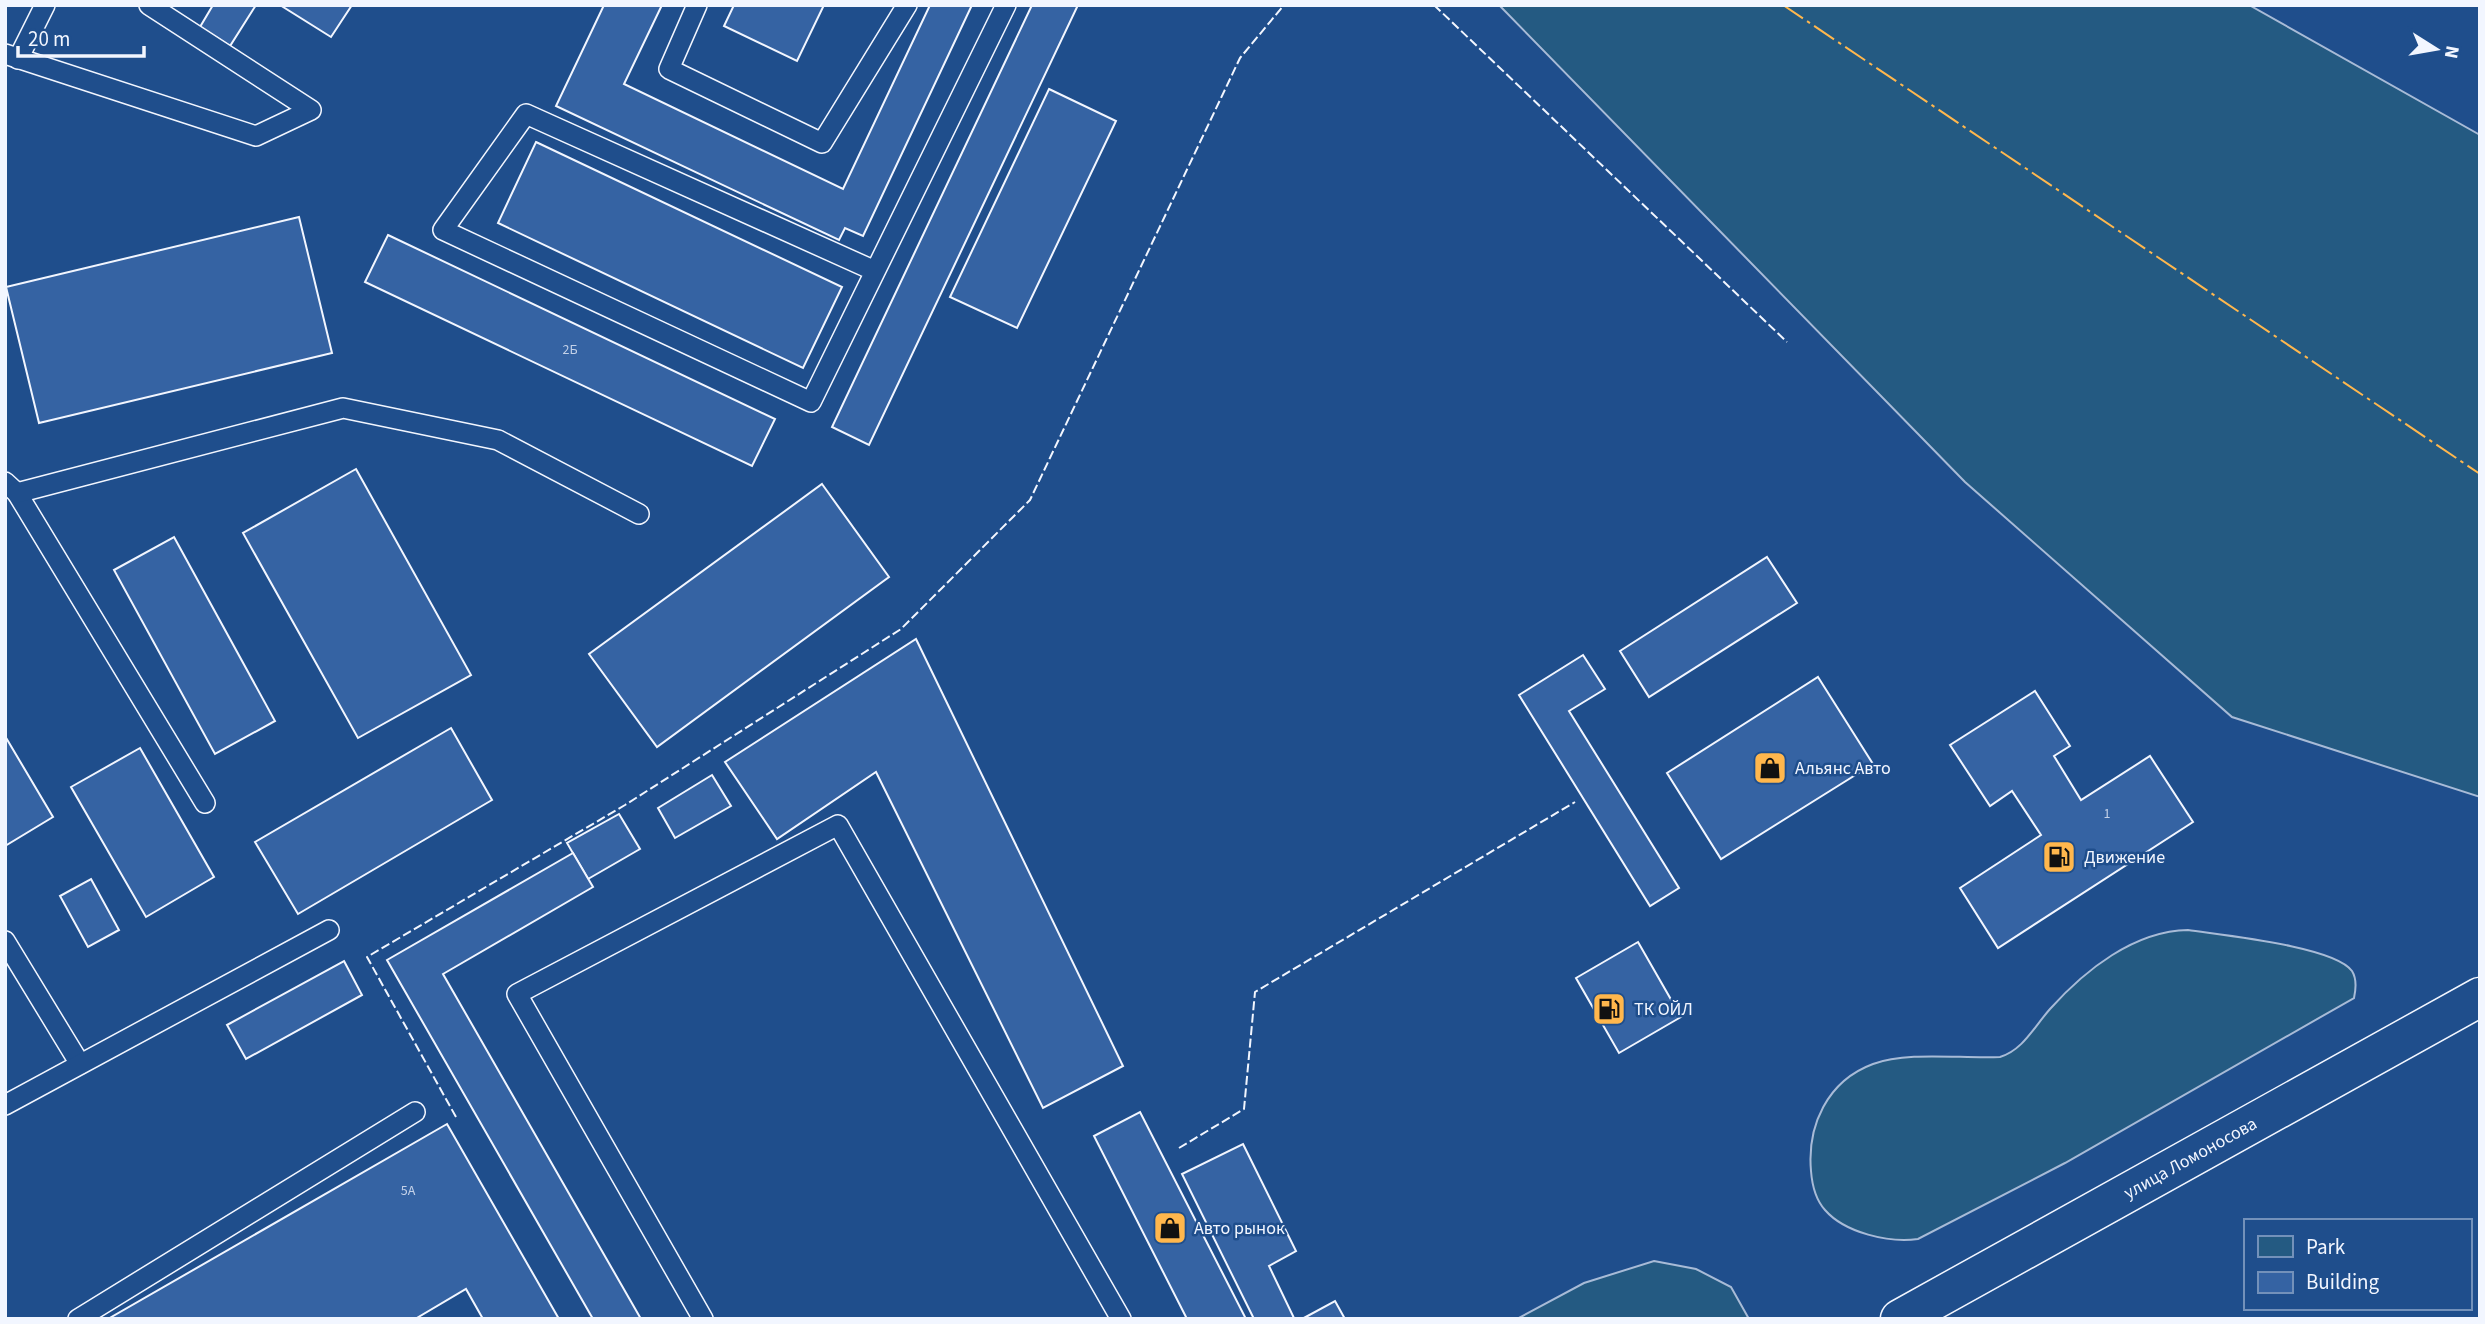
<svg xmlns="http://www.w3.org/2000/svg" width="2485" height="1324" viewBox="0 0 2485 1324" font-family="'Source Sans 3',sans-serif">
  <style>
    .green { fill: #245a82; stroke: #a8bbd7; stroke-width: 2 }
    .building { fill: #3563a3; stroke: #f2f6ff; stroke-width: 2 }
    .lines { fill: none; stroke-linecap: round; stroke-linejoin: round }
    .service-casing { stroke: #f2f6ff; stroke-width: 22 }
    .trunk-casing { stroke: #f2f6ff; stroke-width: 41 }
    .service { stroke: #1f4e8c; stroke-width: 19 }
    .trunk { stroke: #1f4e8c; stroke-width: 38 }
    .fence { stroke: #f2f6ff; stroke-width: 2; stroke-dasharray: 9 3.5; stroke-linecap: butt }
    .power { stroke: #ffb74d; stroke-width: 2; stroke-dasharray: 24 5 3.5 5; stroke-linecap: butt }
    .labels { text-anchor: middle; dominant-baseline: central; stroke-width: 5; stroke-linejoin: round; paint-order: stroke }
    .number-label { font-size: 14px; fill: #c3d1e8 }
    .poi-label { font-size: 18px; fill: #f2f6ff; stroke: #1f4e8c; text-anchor: start }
    .street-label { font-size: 18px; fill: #f2f6ff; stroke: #1f4e8c }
  </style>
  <rect width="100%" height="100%" fill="#1f4e8c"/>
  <g class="green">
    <path d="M1499,5H2249L2480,135V797L2232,717L1965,482Z"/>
    <path d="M2188,930C2220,935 2334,946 2352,971C2357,979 2356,989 2354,998L2065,1163L1918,1239C1889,1243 1845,1233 1825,1210C1816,1200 1812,1184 1811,1171C1807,1126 1827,1081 1873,1064C1908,1051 1962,1059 2000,1057C2023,1050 2034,1027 2050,1009C2085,970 2134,931 2188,930Z"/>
    <path d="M1654,1261L1696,1269L1731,1287L1749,1319H1517L1584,1283Z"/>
  </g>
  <g class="building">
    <path d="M213,5H256L230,46L200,27Z"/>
    <path d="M280,5H352L331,37Z"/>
    <path d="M604,5H662L624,84L843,189L930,5H972L863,236L845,228L839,240L556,106Z"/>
    <path d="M734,5H824L797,61L724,26Z"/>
    <path d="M1032,5H1078L869,445L832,427Z"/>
    <path d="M1049,89L1116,121L1017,328L950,297Z"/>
    <path d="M536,142L842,287L803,368L498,223Z"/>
    <path d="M299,217L332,353L39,423L6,287Z"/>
    <path d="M388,235L775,419L752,466L365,282Z"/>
    <path d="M356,469L471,675L358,738L243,533Z"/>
    <path d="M822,484L889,577L657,747L589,654Z"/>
    <path d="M174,537L275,721L215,754L114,570Z"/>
    <path d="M1767,557L1797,603L1649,697L1620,651Z"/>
    <path d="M916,639L1123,1066L1043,1108L876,772L777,839L725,762Z"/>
    <path d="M1583,655L1605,689L1569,711L1679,888L1650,906L1519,695Z"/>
    <path d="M1818,677L1873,764L1721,859L1667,773Z"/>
    <path d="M2035,691L2070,746L2054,756L2081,800L2150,756L2193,822L1998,948L1960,888L2041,835L2012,791L1990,806L1950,745Z"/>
    <path d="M451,728L492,800L298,914L255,842Z"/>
    <path d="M5,736L53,817L5,846Z"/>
    <path d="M140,748L214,877L146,917L71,787Z"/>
    <path d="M712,775L731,806L675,838L658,808Z"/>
    <path d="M619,814L640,849L588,879L567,843Z"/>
    <path d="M573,853L593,887L443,974L641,1319H593L387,960Z"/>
    <path d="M91,879L119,930L88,947L60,896Z"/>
    <path d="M1638,942L1681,1017L1619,1053L1576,978Z"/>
    <path d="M344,961L362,995L246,1059L227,1025Z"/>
    <path d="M1140,1112L1246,1319H1187L1094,1136Z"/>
    <path d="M447,1124L559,1319H483L466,1289L415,1319H108Z"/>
    <path d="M1243,1144L1296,1251L1269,1266L1294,1318L1292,1319H1254L1182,1174Z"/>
    <path d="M1335,1301L1345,1319H1302Z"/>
  </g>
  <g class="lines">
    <defs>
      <g id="service">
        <path d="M697,5L669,69L822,143L907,5"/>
        <path d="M5,54L256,136L311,110L149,5"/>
        <path d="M18,59L45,5"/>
        <path d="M875,271L526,114L443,230L811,402L1006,5"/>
        <path d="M5,482L17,493L205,803"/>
        <path d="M17,493L343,408L498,440L639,514"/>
        <path d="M5,941L80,1064"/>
        <path d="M5,1105L329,930"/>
        <path d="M78,1319L415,1112"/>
        <path d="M703,1319L517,994L838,825L1121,1319"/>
      </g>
      <g id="trunk">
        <path id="s1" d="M1900,1319L2480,997"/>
      </g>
    </defs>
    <use href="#service" class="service-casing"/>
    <use href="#trunk" class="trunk-casing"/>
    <use href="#service" class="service"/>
    <use href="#trunk" class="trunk"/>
    <g class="fence">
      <path d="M1434,5L1787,342"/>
      <path d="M456,1117L367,957L625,805L901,629L1030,500L1240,58L1284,5"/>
      <path d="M1179,1148L1244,1109L1255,992L1575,802"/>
    </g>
    <path class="power" d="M1783,5L2480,474"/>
  </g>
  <defs>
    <symbol id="shop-square" viewBox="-11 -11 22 22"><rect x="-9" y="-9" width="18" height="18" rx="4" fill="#ffb74d" stroke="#1f4e8c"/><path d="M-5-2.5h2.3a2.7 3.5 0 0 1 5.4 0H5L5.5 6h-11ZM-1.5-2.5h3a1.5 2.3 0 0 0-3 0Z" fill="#111"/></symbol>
    <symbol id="fuel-square" viewBox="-11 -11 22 22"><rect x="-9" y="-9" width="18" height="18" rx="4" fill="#ffb74d" stroke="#1f4e8c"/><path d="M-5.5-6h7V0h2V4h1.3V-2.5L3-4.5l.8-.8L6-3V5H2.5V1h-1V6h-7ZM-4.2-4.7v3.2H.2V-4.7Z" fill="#111"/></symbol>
  </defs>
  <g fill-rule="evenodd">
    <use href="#shop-square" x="1751" y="749" width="38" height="38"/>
    <use href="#fuel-square" x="2040" y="838" width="38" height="38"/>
    <use href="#fuel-square" x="1590" y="990" width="38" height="38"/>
    <use href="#shop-square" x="1151" y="1209" width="38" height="38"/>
  </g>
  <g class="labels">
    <g class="number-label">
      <text x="570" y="350">2Б</text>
      <text x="2107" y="814">1</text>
      <text x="408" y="1191">5А</text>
    </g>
    <g class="poi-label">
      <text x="1795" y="768">Альянс Авто</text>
      <text x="2084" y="857">Движение</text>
      <text x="1634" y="1009">ТК ОЙЛ</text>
      <text x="1194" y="1228">Авто рынок</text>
    </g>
    <g class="street-label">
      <text stroke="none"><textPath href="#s1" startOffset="332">улица Ломоносова</textPath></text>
    </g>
  </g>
  <rect width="2485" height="1324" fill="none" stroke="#f2f6ff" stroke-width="14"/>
  <rect x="2244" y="1219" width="228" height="91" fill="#1f4e8c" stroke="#7391ba" stroke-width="2"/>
  <rect x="2258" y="1236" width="35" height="21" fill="#245a82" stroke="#7391ba" stroke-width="2"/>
  <text x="2306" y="1254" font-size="21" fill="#f2f6ff">Park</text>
  <rect x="2258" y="1272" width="35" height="21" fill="#3563a3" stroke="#7391ba" stroke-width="2"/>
  <text x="2306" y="1289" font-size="21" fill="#f2f6ff">Building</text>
  <g transform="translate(2436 49) rotate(101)" stroke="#1f4e8c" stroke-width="5" paint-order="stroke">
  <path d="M0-5L12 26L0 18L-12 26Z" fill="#f2f6ff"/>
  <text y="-10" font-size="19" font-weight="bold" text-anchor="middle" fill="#f2f6ff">N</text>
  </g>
  <path d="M18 46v10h126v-10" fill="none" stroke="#f2f6ff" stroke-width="3.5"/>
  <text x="28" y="46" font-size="21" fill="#f2f6ff" stroke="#1f4e8c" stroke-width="5" paint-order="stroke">20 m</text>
</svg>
